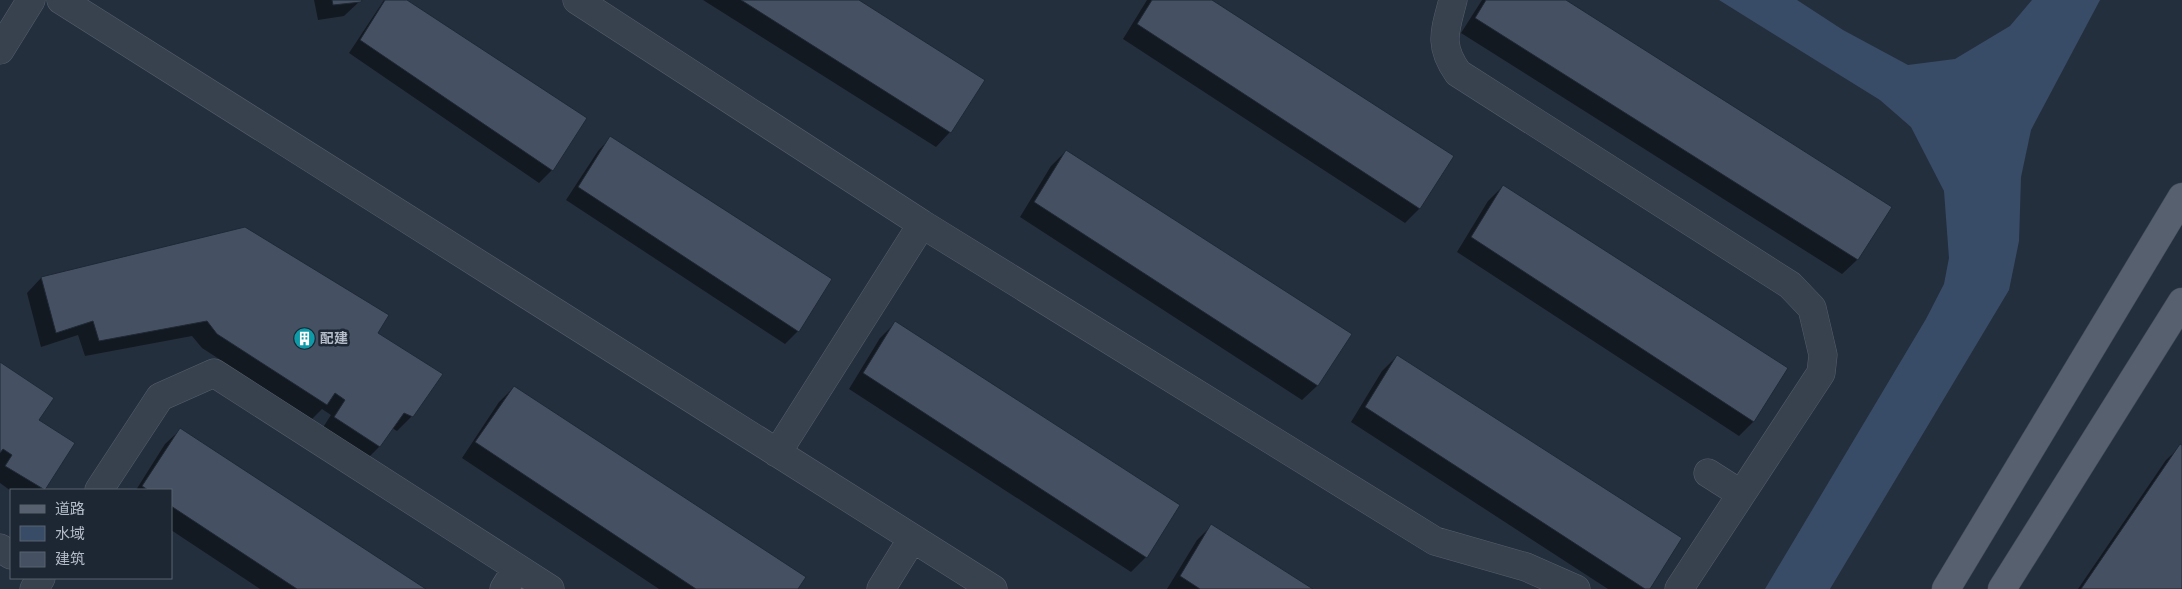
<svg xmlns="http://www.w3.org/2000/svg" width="2182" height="589" font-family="'Roboto Condensed','Noto Sans SC',sans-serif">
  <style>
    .water { fill: #394c67 }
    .shadow { fill: #0007 }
    .building { fill: #455162; stroke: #1f2835 }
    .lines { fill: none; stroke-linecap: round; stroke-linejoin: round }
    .minor-casing { stroke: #565f6c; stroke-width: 29 }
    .major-casing { stroke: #414a57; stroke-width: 29 }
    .minor { stroke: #38414e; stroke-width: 28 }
    .major { stroke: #56606e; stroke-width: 28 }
    .labels { text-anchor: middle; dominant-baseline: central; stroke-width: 5; stroke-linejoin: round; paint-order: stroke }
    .poi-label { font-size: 14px; font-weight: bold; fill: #b4bcc9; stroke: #1d2633; text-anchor: start }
  </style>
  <rect width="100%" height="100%" fill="#242f3e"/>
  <path class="water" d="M1719,0h78l46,30 65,35 47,-6 55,-33 22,-26h68l-69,130 -10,47 -2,64 -10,49 -179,299h-65l161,-270 18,-35 5,-26 -5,-67 -33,-64 -31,-27z"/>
  <path class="shadow" d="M314,0h47l-17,16 -26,4z
    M384,0h21l180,118 -33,52 -13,13 -190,-130z
    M703,0h154l93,132 -14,15z
    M1147,0h63l210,208 -15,15 -282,-184z
    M1482,0h81l327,208 -33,52 -15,14 -381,-241z
    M610,138l221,141 -33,52 -13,13 -219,-144 32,-49z
    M1066,151l284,183 -33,52 -15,14 -282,-183 31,-51z
    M1503,186l251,235 -15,15 -282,-184 31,-51z
    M41,278l335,55 36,83 -15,15 -5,-3 -13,19 -14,14 -45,-29 11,-17 -9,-6 -10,10 -110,-71 -10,-12 -107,20 -7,-21 -37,12 -14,-54z
    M895,323l284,182 -33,52 -15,15 -282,-183 31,-51z
    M1397,356l252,233h-41l-257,-167 31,-51z
    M0,364l38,57 35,23 -30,46 -32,1 -11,-8z
    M514,387l283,202h-138l-197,-131 37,-56z
    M180,430l243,159h-163l-89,-59v-40h-35l29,-46z
    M2181,446l1,143h-104l88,-129z
    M1212,525l98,64h-143l30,-49z"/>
  <path class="building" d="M332,0h30l-1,2 -28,3z
    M385,0h22l180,118 -34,53 -193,-131z
    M741,0h118l126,80 -34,53z
    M1152,0h60l242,156 -34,53 -283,-185z
    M1486,0h80l326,207 -34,53 -383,-242z
    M610,136l222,143 -33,53 -221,-145z
    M1066,150l286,184 -34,52 -284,-184z
    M1503,185l285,183 -34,54 -283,-185z
    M245,227l144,88 -11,18 65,41 -30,43 -9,-4 -24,34 -46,-30 11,-17 -10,-7 -8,12 -110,-71 -10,-13 -108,20 -6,-20 -37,12 -15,-56z
    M895,321l285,184 -33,53 -284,-185z
    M1397,355l285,183 -32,51h-5l-280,-182z
    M0,362l54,36 -15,22 36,23 -30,47 -40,-24 7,-11 -9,-6 -3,4z
    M514,386l292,191 -8,12h-102l-221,-147z
    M180,428l246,161h-129l-126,-83v-16h-23l-6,-4z
    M2180,444l2,1v144h-101z
    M1211,524l102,65h-113l-20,-13z"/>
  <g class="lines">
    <defs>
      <path id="minor" d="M61,0l932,589
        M577,0l345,224 513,317 91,26 50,22
        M1453,0c-8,31 -15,45 5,73l332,212 22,23 11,47 -2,18 -142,216
        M0,50l31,-50
        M777,453l145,-229
        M1708,473l33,21
        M99,490l61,-93 54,-24 336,216
        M0,548l11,7
        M34,589l7,-11
        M504,589l13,-21
        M881,589l31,-50"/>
      <path id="major" d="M1946,589l236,-392
        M2002,589l180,-287"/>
    </defs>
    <use href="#minor" class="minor-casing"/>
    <use href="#major" class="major-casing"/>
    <use href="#minor" class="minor"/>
    <use href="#major" class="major"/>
  </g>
  <defs>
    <symbol id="building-disc" viewBox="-11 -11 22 22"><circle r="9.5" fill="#0f9aa8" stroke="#1d2633"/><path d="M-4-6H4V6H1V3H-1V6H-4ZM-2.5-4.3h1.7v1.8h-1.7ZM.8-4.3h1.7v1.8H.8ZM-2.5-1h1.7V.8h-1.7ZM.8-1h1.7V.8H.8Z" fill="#fff"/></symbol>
  </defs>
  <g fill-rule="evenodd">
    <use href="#building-disc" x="292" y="326" width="25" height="25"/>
  </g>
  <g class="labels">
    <g class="poi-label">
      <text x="320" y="338">配建</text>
    </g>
  </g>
  <rect x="10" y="489" width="162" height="90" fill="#1d2633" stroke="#59626f"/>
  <rect x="20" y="505" width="25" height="8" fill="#56606e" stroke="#59626f"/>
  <text x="55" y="514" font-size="15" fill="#b4bcc9">道路</text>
  <rect x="20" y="526" width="25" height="15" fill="#394c67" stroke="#59626f"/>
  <text x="55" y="539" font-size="15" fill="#b4bcc9">水域</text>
  <rect x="20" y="552" width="25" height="15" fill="#455162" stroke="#59626f"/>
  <text x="55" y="564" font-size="15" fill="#b4bcc9">建筑</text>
</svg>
